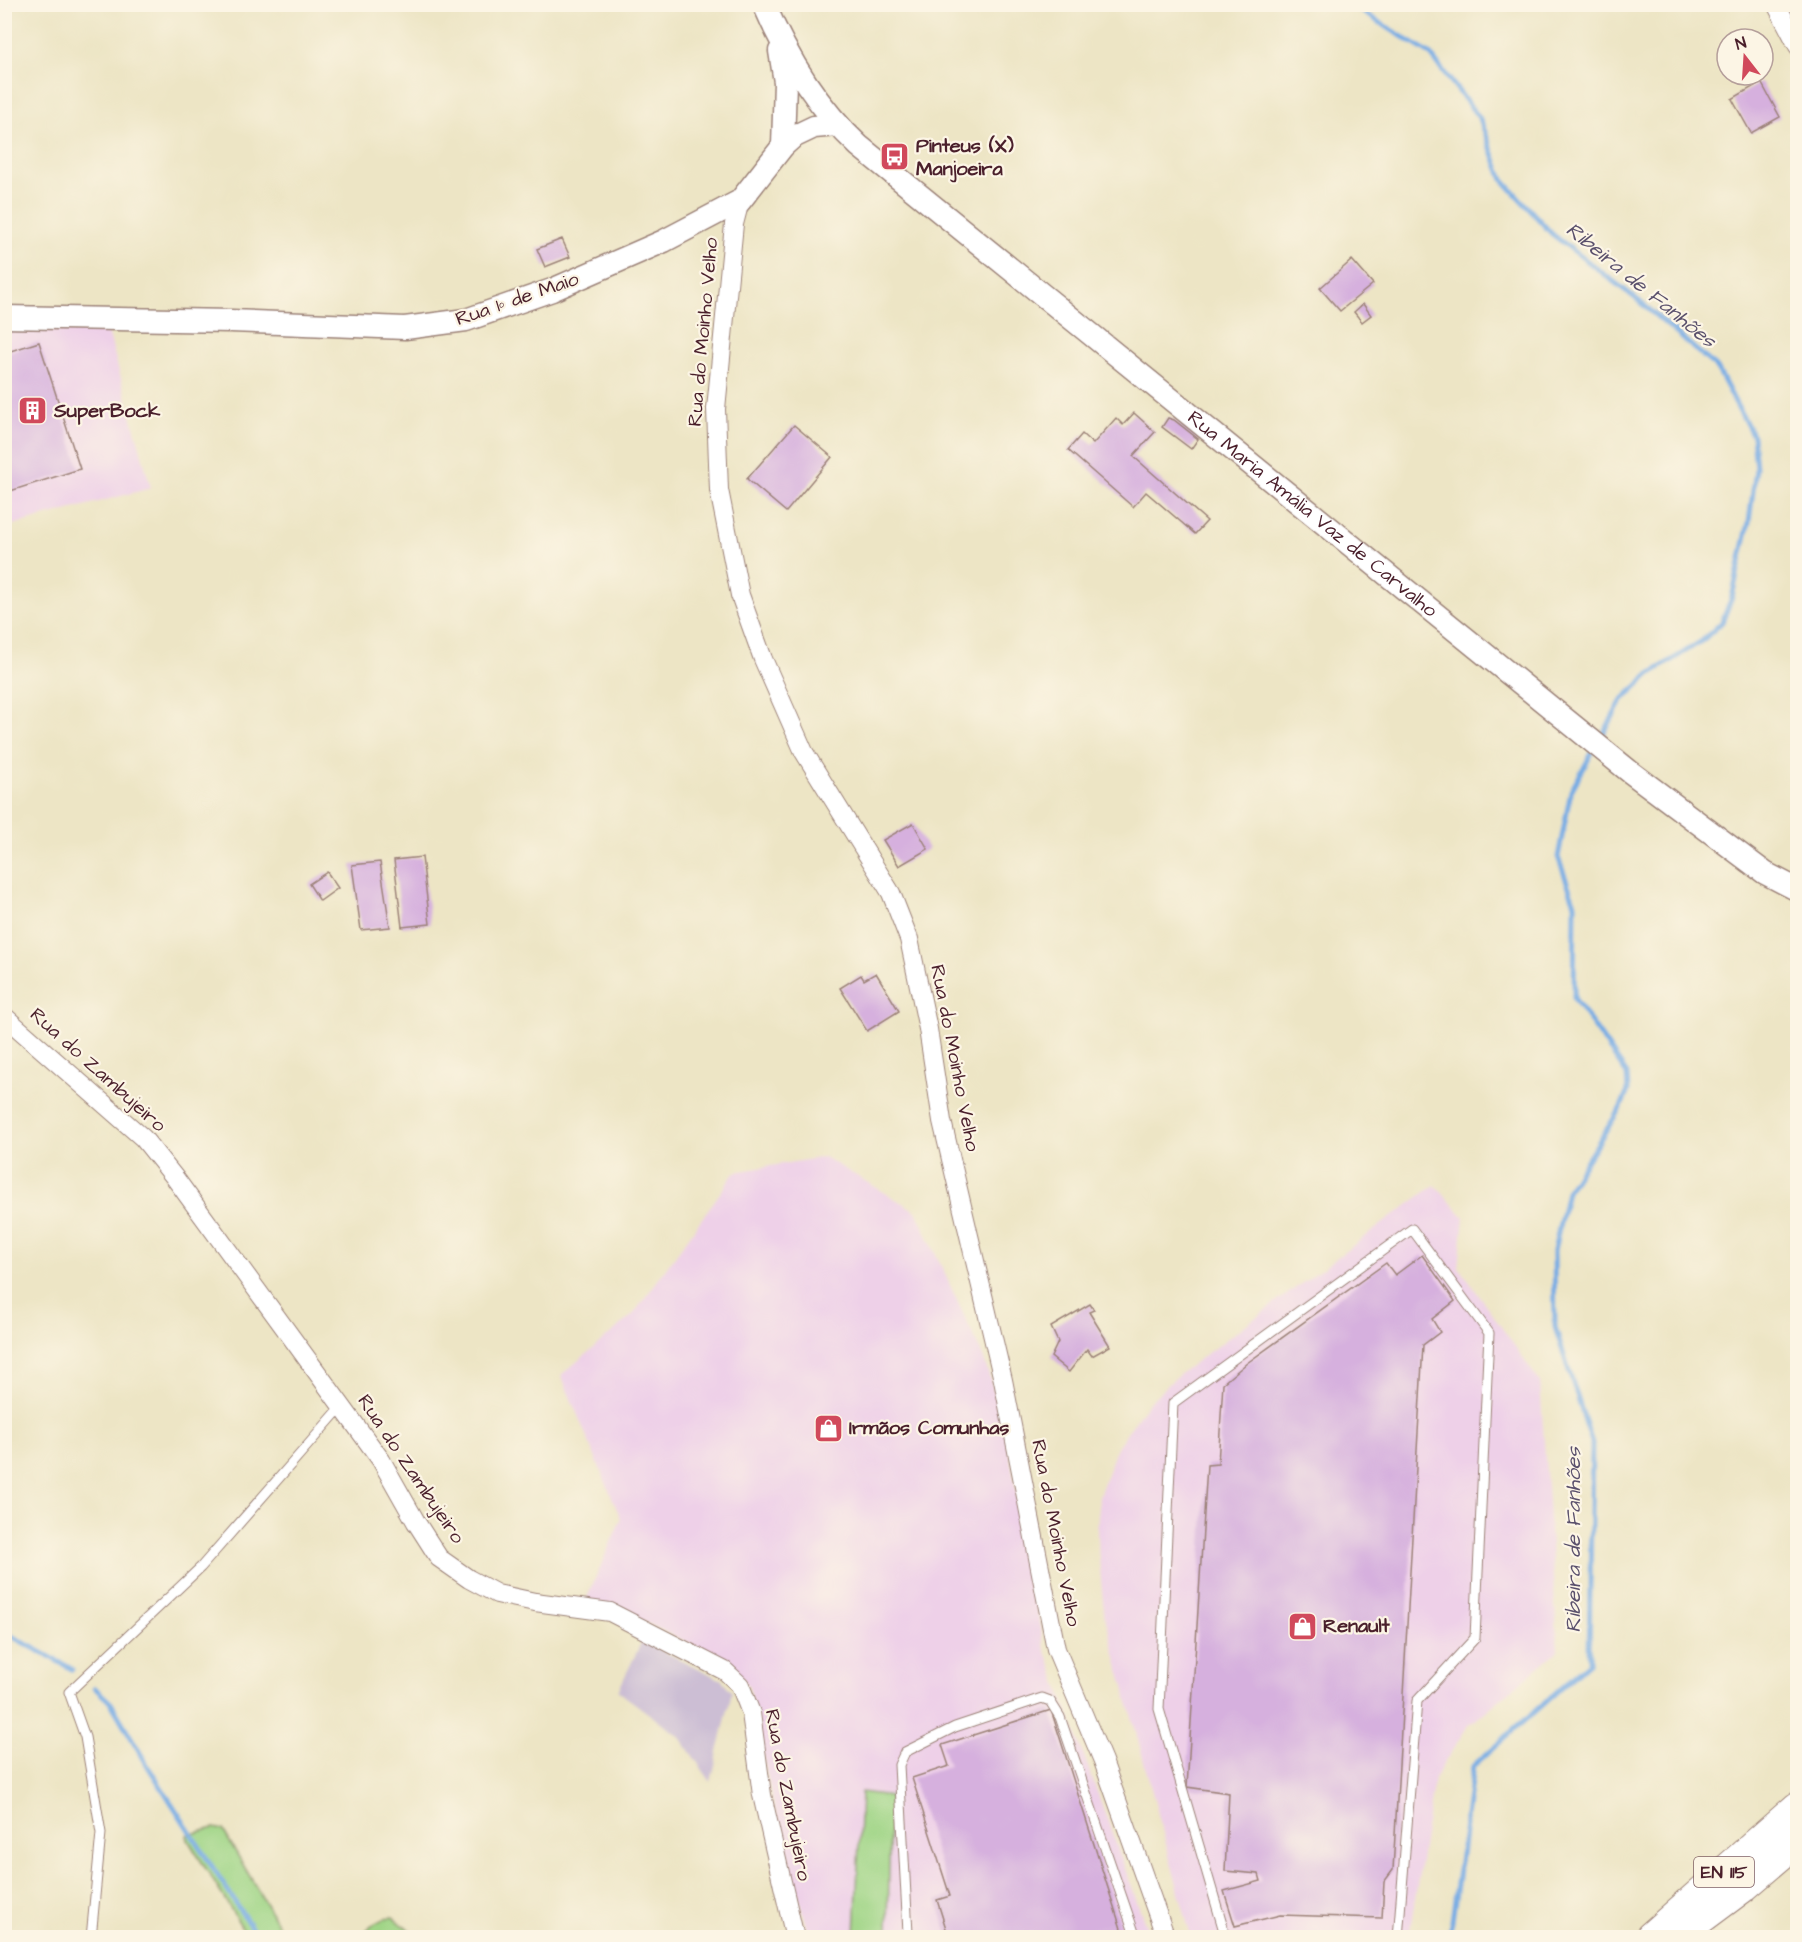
<svg xmlns="http://www.w3.org/2000/svg" width="1802" height="1942" font-family="'Architects Daughter',sans-serif">
  <style>
    .built { fill: #eed0e8 }
    .industrial { fill: #ccbed4 }
    .green { fill: #a0d587; stroke: #757a59; stroke-width: 1.5 }
    .lines { fill: none; stroke-linecap: round; stroke-linejoin: round }
    .stream { stroke: #77ace4; stroke-width: 5 }
    .building { fill: #d6b0de }
    .service-casing { stroke: #9c8278; stroke-width: 11 }
    .minor-casing { stroke: #9c8278; stroke-width: 20 }
    .tertiary-casing { stroke: #9c8278; stroke-width: 25 }
    .trunk-casing { stroke: #9c8278; stroke-width: 34 }
    .service { stroke: #fff; stroke-width: 9 }
    .minor { stroke: #fff; stroke-width: 18 }
    .tertiary { stroke: #fff; stroke-width: 22 }
    .trunk { stroke: #fff; stroke-width: 32 }
    .labels { text-anchor: middle; dominant-baseline: central; stroke-width: 4.5; stroke-linejoin: round; paint-order: stroke }
    .shield { fill: #fcf5e5; stroke: #7f5f63; stroke-width: 1.5 }
    .shield-label { font-size: 18px; font-weight: bold; fill: #4a1f2b }
    .poi-label { font-size: 20px; font-weight: bold; fill: #4a1f2b; stroke: #fcf5e5; text-anchor: start }
    .street-label { font-size: 20px; fill: #4a1f2b; stroke: #fcf5e5 }
    .water-label { font-size: 21px; font-style: italic; fill: #5a506c; stroke: #fcf5e5 }
  </style>
  <rect width="100%" height="100%" fill="#fcf5e5"/>
  <filter id="ink" filterUnits="userSpaceOnUse"><feTurbulence type="fractalNoise" baseFrequency=".0167" numOctaves="2"/><feDisplacementMap in="SourceGraphic" scale="12" xChannelSelector="R" yChannelSelector="G"/><feConvolveMatrix kernelMatrix="1 2 1 2 8 2 1 2 1" color-interpolation-filters="sRGB"/></filter>
  <filter id="wash" filterUnits="userSpaceOnUse"><feTurbulence type="fractalNoise" baseFrequency=".008" numOctaves="4" result="noise"/><feDisplacementMap in="SourceGraphic" scale="24" xChannelSelector="R" yChannelSelector="G"/><feGaussianBlur stdDeviation="1.35" result="paint"/><feColorMatrix in="noise" values="0 0 0 0 0 0 0 0 0 0 0 0 0 0 0 0 0 1.4 0 .05"/><feComposite in="paint" operator="in"/></filter>
  <g filter="url(#wash)">
    <rect width="100%" height="100%" fill="#ede5c5"/>
    <path class="built" d="M5,329l103,2 43,157 -146,39z
      M824,1157l92,54 67,146 20,61 41,228 106,291h-340l-38,-138 -23,-112 -18,-24 -108,-51 -37,-12 35,-81 -60,-144 72,-60 102,-143z
      M1435,1185l29,32 -5,50 81,115 18,269 -91,76 -33,52 -25,158h-218l-87,-324 -7,-77 2,-40 18,-49 31,-44 34,-31z"/>
    <path class="industrial" d="M642,1641l80,39 10,12 -21,90 -32,-46 -61,-45z"/>
    <path class="green" d="M861,1792l29,4 -2,141h-33z
      M214,1828l9,2 62,107h-37l-60,-97 -1,-5z
      M393,1917l24,20h-54c6,-12 17,-18 30,-20z"/>
    <g class="lines">
      <path class="stream" d="M1350,4l80,50 50,65 23,61 49,54 87,67 78,67 36,68 3,32 -7,54 -17,75 -10,25 -19,18 -53,34 -28,26 -22,40
        M4,1632l68,37
        M95,1688l16,15 38,65 109,170
        M1447,1938l5,-17 21,-155 116,-103 3,-220 -37,-116 -1,-76 13,-60 54,-84 7,-16 -1,-17 -53,-76 1,-94 -17,-47 13,-66 22,-40"/>
    </g>
    <g id="blocks">
      <path class="building" d="M1761,82l19,35 -29,16 -19,-34z
        M562,239l8,18 -25,10 -8,-18z
        M1352,260l21,24 -33,27 -20,-23z
        M1363,304l8,11 -9,7 -8,-10z
        M39,342l41,127 -76,24v-140z
        M1134,413l21,19 -22,24 74,65 -12,13 -49,-42 -13,15 -65,-57 14,-16 11,10 23,-26 7,7z
        M1168,418l6,2 24,19 -7,10 -29,-22z
        M794,425l38,32 -46,55 -39,-33z
        M913,823l15,26 -29,17 -16,-26z
        M422,857l8,67 -28,3 -8,-67z
        M380,862l10,65 -29,3 -9,-65z
        M327,872l11,16 -18,13 -11,-17z
        M876,973l23,38 -32,20 -27,-43 21,-13 3,5z
        M1422,1255l33,46 -23,18 8,13 -17,13 -30,525 -9,12 -2,36 -102,-3 -45,11 -11,-35 37,-10 -2,-7 -34,-3 4,-78 -42,-6 20,-322 11,-1 5,-81 24,-20 139,-100 9,12z
        M1090,1304l4,6 -5,2 21,34 -18,10 -5,-7 -18,23 -18,-15 7,-15 -7,-15z
        M1051,1710l73,228h-175l-12,-38 13,-4 -38,-118 37,-12 -7,-21z"/>
    </g>
  </g>
  <g filter="url(#ink)">
    <use href="#blocks" fill-opacity="0" stroke="#9c8278" stroke-width="1.5"/>
    <g class="lines">
      <defs>
        <path id="service" d="M91,1938l10,-105 -16,-96 -16,-45 132,-125 141,-161
          M904,1938l4,-5 -9,-168 6,-13 50,-25 87,-29 8,3 10,16 76,221
          M1226,1938l-67,-229 14,-306 239,-174 77,104 -14,305 -58,63 -19,237"/>
        <path id="minor" d="M1776,4l22,42
          M740,201l-6,23 -18,185 3,81 21,105 23,64 41,93 87,141 18,46 19,90 14,92 61,259 53,269 47,112 63,177
          M4,1016l139,122 32,40 206,282 35,62 23,36 30,21 28,15 38,8 75,10 115,59 15,14 11,28 11,82 33,143"/>
        <g id="tertiary">
          <path id="s1" d="M764,4c23,54 52,102 95,142l770,625 136,102 33,17"/>
          <path d="M780,51l5,31 -2,64"/>
          <path d="M4,317l227,4 174,7 61,-8 86,-30 112,-49 76,-40 43,-55 10,-9 21,-10 23,-2"/>
        </g>
        <path id="trunk" d="M1696,1921l47,-35 55,-47
          M1651,1938l147,-130"/>
      </defs>
      <use href="#service" class="service-casing"/>
      <use href="#minor" class="minor-casing"/>
      <use href="#tertiary" class="tertiary-casing"/>
      <use href="#trunk" class="trunk-casing"/>
      <use href="#service" class="service"/>
      <use href="#minor" class="minor"/>
      <use href="#tertiary" class="tertiary"/>
      <use href="#trunk" class="trunk"/>
    </g>
  </g>
  <defs>
    <symbol id="bus-square" viewBox="-11 -11 22 22"><rect x="-9" y="-9" width="18" height="18" rx="4" fill="#d1495b" stroke="#fcf5e5"/><path d="M-5-6H5V4H4V6H2V4H-2V6H-4V4H-5ZM-3.5-4V0h7V-4ZM-3.5 1.2v1.5H-2V1.2ZM2 1.2v1.5H3.5V1.2Z" fill="#fff"/></symbol>
    <symbol id="building-square" viewBox="-11 -11 22 22"><rect x="-9" y="-9" width="18" height="18" rx="4" fill="#d1495b" stroke="#fcf5e5"/><path d="M-4-6H4V6H1V3H-1V6H-4ZM-2.5-4.3h1.7v1.8h-1.7ZM.8-4.3h1.7v1.8H.8ZM-2.5-1h1.7V.8h-1.7ZM.8-1h1.7V.8H.8Z" fill="#fff"/></symbol>
    <symbol id="shop-square" viewBox="-11 -11 22 22"><rect x="-9" y="-9" width="18" height="18" rx="4" fill="#d1495b" stroke="#fcf5e5"/><path d="M-5-2.5h2.3a2.7 3.5 0 0 1 5.4 0H5L5.5 6h-11ZM-1.5-2.5h3a1.5 2.3 0 0 0-3 0Z" fill="#fff"/></symbol>
  </defs>
  <g fill-rule="evenodd">
    <use href="#bus-square" x="878" y="140" width="33" height="33"/>
    <use href="#building-square" x="16" y="394" width="33" height="33"/>
    <use href="#shop-square" x="812" y="1412" width="33" height="33"/>
    <use href="#shop-square" x="1286" y="1610" width="33" height="33"/>
  </g>
  <g class="labels">
    <rect class="shield" x="1694" y="1857" width="60" height="30" rx="4.5"/>
    <g class="shield-label">
      <text x="1724" y="1872">EN 115</text>
    </g>
    <g class="poi-label">
      <text x="916" y="146">Pinteus (X)<tspan x="916" dy="23">Manjoeira</tspan></text>
      <text x="54" y="411">SuperBock</text>
      <text x="849" y="1428">Irmãos Comunhas</text>
      <text x="1323" y="1626">Renault</text>
    </g>
    <g class="street-label">
      <text transform="translate(517 299) rotate(-19)">Rua 1º de Maio</text>
      <text transform="translate(703 332) rotate(-85)">Rua do Moinho Velho</text>
      <text stroke="none"><textPath href="#s1" startOffset="756">Rua Maria Amália Vaz de Carvalho</textPath></text>
      <text transform="translate(955 1058) rotate(79)">Rua do Moinho Velho</text>
      <text transform="translate(98 1070) rotate(42)">Rua do Zambujeiro</text>
      <text transform="translate(411 1469) rotate(56)">Rua do Zambujeiro</text>
      <text transform="translate(1056 1533) rotate(79)">Rua do Moinho Velho</text>
      <text transform="translate(788 1795) rotate(79)">Rua do Zambujeiro</text>
    </g>
    <g class="water-label">
      <text transform="translate(1641 285) rotate(39)">Ribeira de Fanhões</text>
      <text transform="translate(1573 1540) rotate(-90)">Ribeira de Fanhões</text>
    </g>
  </g>
  <rect width="1802" height="1942" fill="none" stroke="#fcf5e5" stroke-width="24"/>
  <g transform="translate(1745 57) rotate(343)"><circle r="28" fill="#fcf5e5" stroke="#b59f9b" stroke-width="1.5"/>
  <path d="M0-4.5L10 22L0 15L-10 22Z" fill="#d1495b"/>
  <text y="-9" font-size="16" font-weight="bold" text-anchor="middle" fill="#4a1f2b">N</text>
  </g>
</svg>
